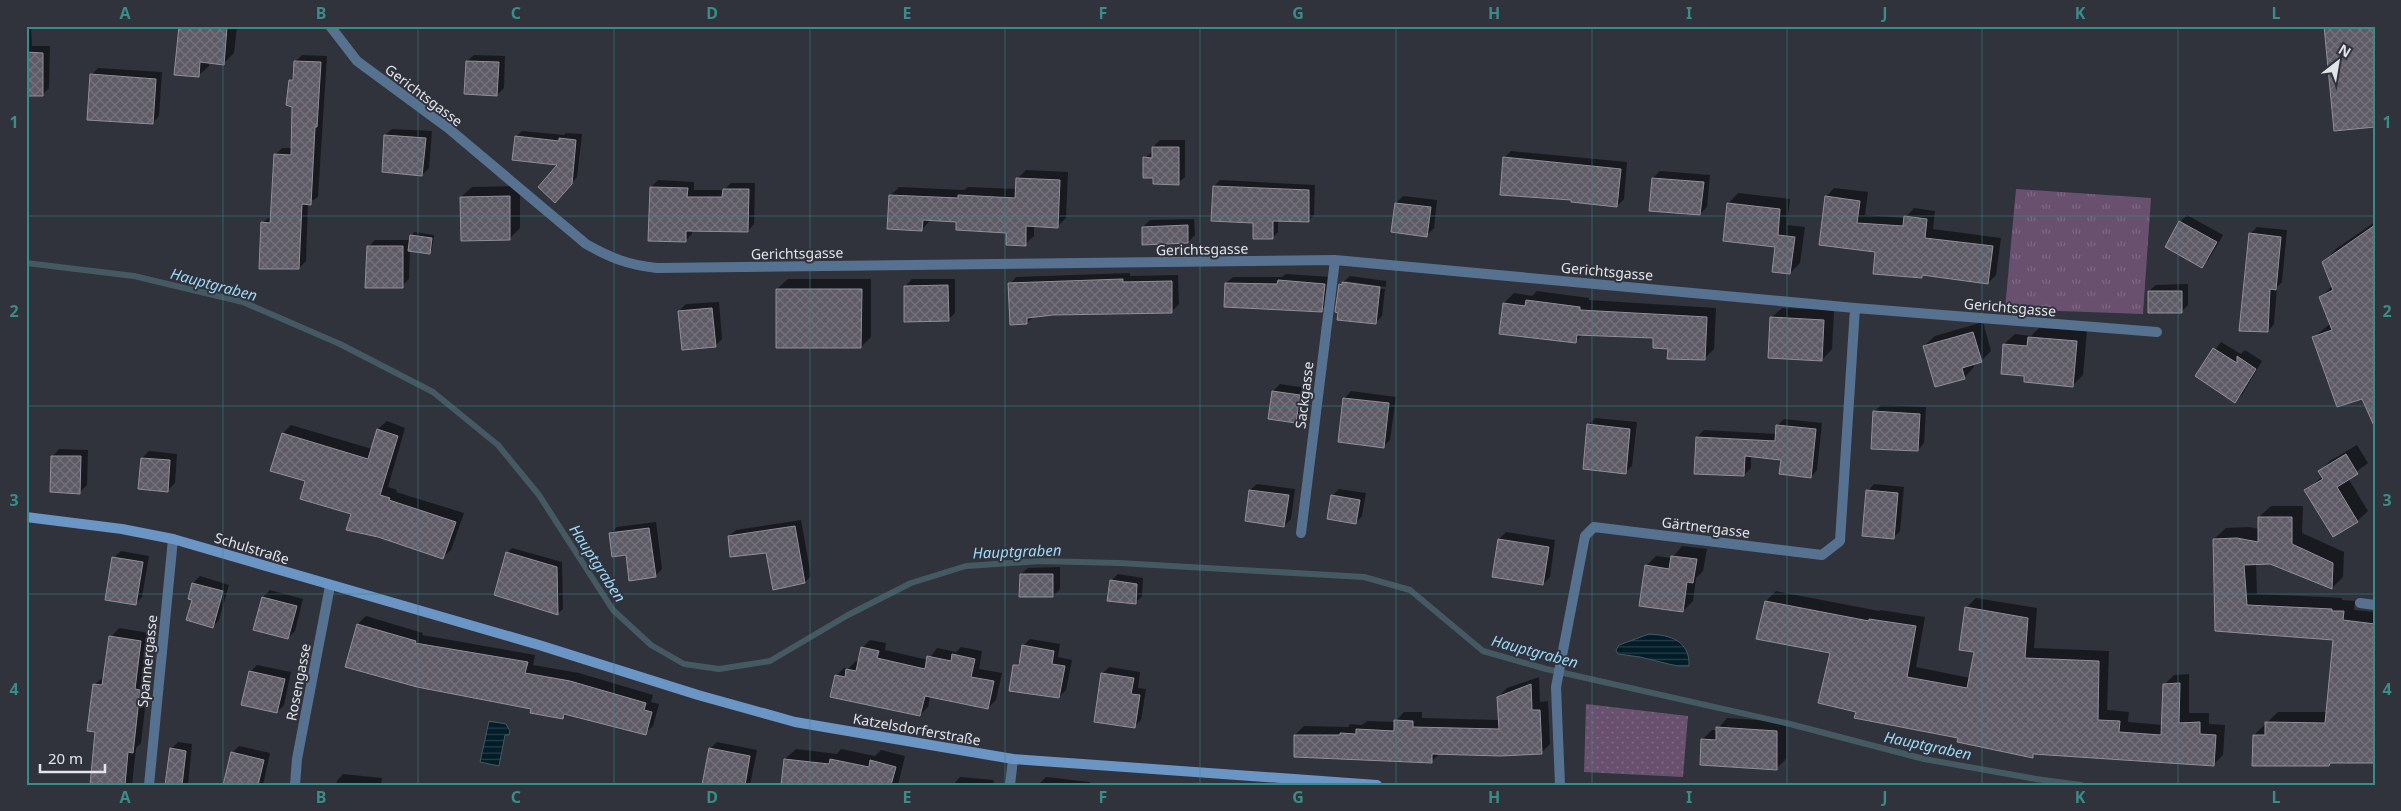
<svg xmlns="http://www.w3.org/2000/svg" width="2401" height="811" font-family="'Noto Sans',sans-serif">
  <style>
    .grass { fill: url(#grass-tufts) }
    .park { fill: url(#park-dots) }
    .water { fill: url(#water-rules); stroke: #455962 }
    .shadow { fill: #0007 }
    .lines { fill: none; stroke-linecap: round; stroke-linejoin: round }
    .stream { stroke: #455962; stroke-width: 6 }
    .building { fill: url(#building-cross-hatch); stroke: #918e9a }
    .street { stroke: #577290; stroke-width: 10 }
    .secondary { stroke: #6a95c5; stroke-width: 10 }
    .grid { fill: none; stroke: #398c87; stroke-width: 1; stroke-opacity: 0.55 }
    .labels { text-anchor: middle; dominant-baseline: central; stroke-width: 4; stroke-linejoin: round; paint-order: stroke }
    .street-label { font-size: 14px; fill: #e2e4ea; stroke: #30323c }
    .water-label { font-size: 15px; font-style: italic; fill: #9bdaf9; stroke: #30323c }
    .neatline { fill: none; stroke: #398c87; stroke-width: 2 }
    .grid-label { font-size: 16px; text-anchor: middle; font-weight: bold; fill: #398c87 }
  </style>
  <defs>
    <pattern id="grass-tufts" width="24" height="20" patternUnits="userSpaceOnUse" patternTransform="scale(1.25)"><rect width="24" height="20" fill="#69506f"/><path d="M3 7l-1-3M5 7V3M7 7l1-3M15 17l-1-3M17 17v-4M19 17l1-3" fill="none" stroke="#7e6984"/></pattern>
    <pattern id="park-dots" width="8" height="8" patternUnits="userSpaceOnUse" patternTransform="scale(1.25)"><rect width="8" height="8" fill="#69506f"/><path d="M2 2h.1M6 6h.1" fill="none" stroke="#7e6984" stroke-width="1.8" stroke-linecap="round"/></pattern>
    <pattern id="water-rules" width="6" height="5" patternUnits="userSpaceOnUse" patternTransform="scale(1.25)"><rect width="6" height="5" fill="#021d28"/><path d="M0 2.5h6" fill="none" stroke="#273e47"/></pattern>
    <pattern id="building-cross-hatch" width="8" height="8" patternUnits="userSpaceOnUse" patternTransform="scale(1.25)"><rect width="8" height="8" fill="#5e5b66"/><path d="M0 0l8 8M0 8l8-8" fill="none" stroke="#75727c"/></pattern>
  </defs>
  <rect width="100%" height="100%" fill="#30323c"/>
  <path class="grass" d="M2016,189l135,9 -8,116 -138,-5z"/>
  <path class="park" d="M1586,704l102,12 -5,61 -99,-5z"/>
  <path class="water" d="M1649,634c22,1 41,7 40,32h-12l-37,-9 -22,-3 -2,-4 3,-5z
    M489,721l17,3 4,7 -1,4h-4l-6,31 -19,-4z"/>
  <path class="shadow" d="M26,26h5l1,20h18l-1,42 -7,7h-16z
    M180,26h57l-3,27 -10,10 -15,-1v4l-11,10z
    M302,55l25,1 -9,141 -10,6 -2,58 -7,7 -37,-45 9,-7 4,-61 7,-7h10l1,-42 -3,-26 5,-4v-14z
    M474,55l31,1 -1,32 -7,7 -30,-34z
    M98,68l64,4 -3,44 -6,7 -62,-48z
    M392,129l40,2 -3,37 -7,7 -37,-40z
    M522,131l42,4 2,-2 16,1 -5,43 -16,19 -1,-32 -44,-27z
    M1160,140h25v37l-7,6 -33,-25 8,-7v-4z
    M1511,151l116,11 -3,37 -7,7 -44,-7 -69,-41z
    M1026,170l42,2 -2,46 -8,8h-24v10l-9,8 -17,-12 -50,-11 -27,-2 -9,11 -32,-34 9,-9 65,3 4,-3 49,2v-10z
    M1660,171l50,4 -3,32 -7,7 -49,-4 2,-32z
    M658,180l36,2v8h30l7,-7h24l-1,41 -6,7 -56,-1v4l-7,7 -34,-54z
    M1220,180l95,5 -1,30 -6,6 -30,-1v12l-6,6 -58,-52z
    M520,186v42l-11,11 -48,-42 11,-10z
    M1834,188l34,4 -3,23 40,3 9,-10 21,3 -2,18 68,9 -5,37 -8,8 -65,-9 -2,2 -45,-25 -50,-54z
    M1738,193l52,6 -3,26 18,2 -5,36 -10,10 -14,-28 -48,-41z
    M1403,196l34,4 -3,28 -7,7 -31,-32z
    M2187,215l36,20 -14,24 -7,7 -22,-44z
    M1194,219l1,16 -7,7 -45,-15 7,-7z
    M2375,222v203l-12,-28 -50,-59 18,-15 -11,-25 13,-13 -9,-23 13,-14z
    M2257,227l30,3 -5,52 -5,5 -3,37 -6,7 -18,-97z
    M414,232l20,3 -2,14 -3,4 -19,-3 -1,29 -7,7 -34,-39 7,-7h36z
    M1130,273v3l48,-1 1,29 -7,7 -120,3 -18,2 -7,7 -17,-39 6,-7z
    M1286,274l45,3 -3,26 -7,7 -95,-27 7,-6h49z
    M1350,276l36,5v6l-41,-6v3l40,5 -3,27 -7,7 -35,-38z
    M788,279h83v58l-10,10 -84,-58z
    M912,279h43v34l-7,7 -43,-34z
    M2188,284v21l-7,7 -32,-21 7,-6z
    M1537,291l52,7v2l127,8 -2,41 -10,10 -35,-11 -15,-11 -71,-3 -8,8 -71,-39 10,-10 18,3z
    M719,302l3,37 -7,7 -36,-35 7,-7z
    M1782,308l52,2 -2,39 -10,11 -51,-42z
    M1983,322l8,29 -10,10 -8,2 1,4 -10,11 -40,-32 11,-10z
    M2039,328l48,3 -4,44 -10,10 -47,-10 -22,-31 11,-10 16,2z
    M2221,342l20,12 4,-4 17,11 -20,34 -7,6 -39,-25z
    M1280,384l27,4 -4,27 -7,7 -23,-31z
    M1351,391l45,6 -6,43 -7,7 -38,-49z
    M1881,405l45,2 -2,36 -6,7 -44,-38z
    M1595,418l42,4 -5,44 -7,7 -37,-48z
    M1784,419l38,4 -5,47 -6,7 -29,-18 -31,-4v13l-7,7 -47,-38 7,-7 73,4v-8z
    M387,421l18,7 -17,59 9,3 -1,2 68,21 -13,37 -9,8 -90,-45 -45,-33 -24,-47 8,-8 81,24 6,-20z
    M2357,445l11,18 -20,15 20,33 -11,10 -51,-31 17,-14 -3,-5 10,-10z
    M59,449l29,1 -1,35 -7,7 -27,-36z
    M149,451l28,3 -2,29 -7,7 -26,-32z
    M1257,484l38,5 -4,30 -7,7 -34,-36z
    M1874,484l30,3 -4,44 -7,7 -25,-47z
    M1339,489l27,4 -4,23 -6,7 -24,-27z
    M2271,506h32l-1,27 42,19 -1,25 -11,11 -62,-26 -14,1 1,31 85,4v2l13,1 -1,9 21,2v150h-43l-3,3 -75,-30 24,-23h50l6,-73 -118,-10 -2,-90 12,-11 23,-1 10,2v-12z
    M801,520l10,56 -6,6 -38,-30 -38,-16 7,-6z
    M656,522l6,47 -7,7 -45,-43 7,-6z
    M1506,532l49,8 -5,37 -7,7 -50,-8 6,-37z
    M1682,546l25,3 -4,22 -7,7 -3,23 -10,10 -37,-45 10,-10 16,2z
    M512,548l50,14 1,47 -5,4 -51,-60z
    M121,551l28,5 -7,41 -7,7 -21,-46z
    M1060,567v22l-7,7 -32,-22 7,-6z
    M1118,574l25,4 -1,18 -7,7 -24,-22z
    M200,576l29,9 -10,35 -6,7 -20,-28 -4,-1 4,-15z
    M270,590l33,9 -8,32 -7,7 -25,-41z
    M1776,591l103,20 1,-1 45,7 -9,50 54,11 5,-27 -8,-44 9,-9 61,10 -3,40 75,3 -2,59 22,2 -1,10 35,3 1,-40 10,-10 15,-1v39h20v11l16,1 -2,30 -10,10 -177,-12 -4,4 -175,-46 -26,-59 -65,-51z
    M366,616l57,17 -1,2 113,20 -2,10 46,8 74,22 -2,7 8,2 -6,22 -8,7 -78,-19 -4,4 -30,-10 -187,-42 12,-42z
    M119,628l30,5 -6,48 5,1 -7,61 -5,5 -4,37h-41l5,-54 -2,-46 11,-9 6,-39z
    M1030,639l30,5 -2,13 14,3 -6,30 -7,7 -44,-31 6,-6 2,-14z
    M870,640l16,3 -1,7 43,10 9,-12 19,4 5,-5 21,4 -3,18 23,4 -6,27 -8,8 -58,-12 -2,11 -8,8 -84,-39 8,-8 4,1 8,-8 3,1 3,-14z
    M257,665l34,7 -7,33 -7,7 -27,-40z
    M1109,667l31,5 -2,16 8,1 -5,31 -7,7 -32,-53z
    M1539,677l1,25 8,-1 2,43 -9,9h-101l-9,9 -136,-27 9,-9 44,1 2,-3 12,1 5,-4 28,1 9,-10h18v6l77,2 -1,-23 9,-9z
    M1727,718l59,4v37l-10,10 -73,-30 9,-9h5z
    M178,742l14,2 -4,41h-22l5,-36z
    M717,742l40,8 -7,35h-41l1,-36z
    M239,746l31,7 -7,32h-38l7,-32z
    M796,749l41,5 4,-5 34,7 6,-6 24,6 -7,29h-116l3,-26z
    M343,774l39,4 -1,7h-45l1,-4z
    M960,777l34,3 -1,5h-40z
    M1046,777l44,5 -1,3h-51z"/>
  <g class="lines">
    <path class="stream" d="M26,263l108,13 109,26 97,42 93,48 65,53 41,50 74,115 38,35 33,19 35,5 51,-8 78,-46 63,-32 55,-17 74,-5 79,2 245,14 46,13 73,61 63,18 244,55 134,35 112,20 45,6"/>
  </g>
  <path class="building" d="M179,26l48,1 -3,38 -24,-3 -1,15 -25,-2z
    M2324,26h51v101l-41,4z
    M26,52l17,1v43h-17z
    M294,61l27,1 -4,65h-2l-4,78 -9,-1 -3,65h-40l2,-47 9,1 4,-69 17,1 1,-48 -6,-2 3,-25h4z
    M466,61l33,1 -2,34 -33,-2z
    M90,74l66,5 -3,45 -66,-4z
    M384,135l42,3 -4,38 -40,-4z
    M515,136l44,5v-3l17,2 -4,44 -17,19 -17,-16 19,-22 -45,-5z
    M1152,147h27v38l-26,-1v-6h-10v-21l9,1z
    M1503,157l118,12 -4,38 -46,-5v-2l-71,-5z
    M1016,178l44,2 -2,48 -32,-2v20l-20,-1v-12l-50,-3v-8l-33,-2 -1,11 -35,-2 2,-34 69,3v-3l57,3z
    M1652,178l52,4 -4,33 -51,-4z
    M1213,186l96,4v32l-36,-1v18h-20v-16l-42,-2z
    M650,187l38,1 -1,9h35l1,-8h26l-1,43 -62,-1v11l-38,-1z
    M510,196v44l-49,1 -1,-44z
    M1825,196l35,5 -3,22 46,3 1,-10 23,3 -2,19 68,8 -5,38 -66,-9v3l-49,-4 2,-22 -56,-7z
    M1395,203l36,4 -4,30 -36,-5z
    M1727,203l53,6 -2,26 17,2 -5,37 -18,-2 3,-25 -52,-6z
    M2179,221l38,21 -15,26 -37,-21z
    M1188,225v18l-46,2v-18z
    M2375,225v203l-13,-29 -25,8 -25,-70 20,-7 -13,-33 14,-7 -11,-28z
    M2249,233l32,4 -5,53 -6,-1 -2,43 -29,-1z
    M410,235l22,3 -2,16 -22,-3z
    M367,246h36v42h-38z
    M1123,279v3l49,-1v32l-119,2 -26,3v6l-17,1 -2,-42z
    M1278,280l47,4 -3,28 -98,-5 1,-24 52,1z
    M1342,282l38,5 -4,37 -39,-4 1,-7 -3,-1 4,-28 3,1z
    M948,285l1,36 -45,1v-36z
    M776,289h86l-1,59h-85z
    M2148,291h34v22h-34z
    M1526,300l54,7v3l127,7 -2,43 -38,-1 1,-10 -15,-1v-10l-76,-3 -1,8 -77,-9 4,-31 22,3z
    M712,308l4,39 -34,3 -4,-39z
    M1770,317l54,3 -2,41 -54,-3z
    M1973,332l9,30 -20,6 3,11 -30,8 -12,-41z
    M2028,337l49,4 -4,46 -49,-5v-6l-23,-2 2,-30 24,2z
    M2213,348l24,15v-7l19,13 -21,34 -40,-27z
    M1272,391l28,4 -4,28 -28,-4z
    M1343,398l46,5 -5,45 -46,-6z
    M1873,411l47,3 -2,37 -47,-2z
    M1587,424l43,5 -4,45 -43,-5z
    M1776,425l40,4 -5,49 -32,-4 2,-14 -36,-4 -1,20 -50,-2 2,-37 79,4z
    M377,429l21,7 -18,59 10,3 -1,2 67,22 -13,37 -65,-22 -32,-7 5,-16 -51,-15 5,-18 -35,-10 12,-38 86,26z
    M2346,454l12,20 -21,13 21,35 -25,15 -29,-47 19,-11 -5,-8z
    M51,456h30l-1,38 -30,-2z
    M141,458l29,2 -2,32 -30,-3z
    M1249,490l40,5 -5,32 -39,-6z
    M1866,490l32,3 -4,46 -32,-3z
    M1331,495l29,5 -4,24 -29,-5z
    M2258,517h34v27l41,19 -1,26 -62,-25 -26,1 3,40 85,4v2h12l-1,9 32,4v139h-45l-1,3h-77l1,-31h12v-13l60,1 8,-83 -118,-9 -2,-92 24,-1 21,4z
    M795,526l10,57 -32,7 -7,-37 -36,4 -2,-21z
    M649,528l7,49 -27,4 -3,-26 -14,2 -3,-24z
    M1498,539l51,8 -6,38 -51,-8z
    M506,552l51,15 1,48 -64,-20z
    M1671,556l26,3 -4,24 -6,-1 -4,30 -44,-6 6,-41 24,4z
    M112,557l31,5 -7,43 -31,-5z
    M1020,574h33v23h-34z
    M1110,580l27,4 -1,20 -29,-3z
    M192,583l31,8 -10,37 -27,-8 6,-20 -4,-1z
    M262,597l35,9 -9,33 -35,-9z
    M1765,601l104,20v-2l47,7 -9,51 60,11 7,-36 -15,-2 6,-43 63,11 -3,40 74,3 -1,59 22,1 -1,11 42,3 2,-51 17,-1 -1,40 21,-1v12l16,1 -2,31 -181,-12v4l-76,-16 1,-4 -104,-20 2,-6 -38,-9 12,-50 -74,-14z
    M357,624l59,17 -1,2 113,19 -3,11 45,8 76,22 -2,7 8,2 -6,23 -82,-21 -1,5 -33,-6 1,-4 -114,-22 -72,-20z
    M109,636l32,5 -6,48 5,1 -7,63 -5,-1 -3,33h-35l5,-53 -8,-1 6,-47 9,1z
    M1022,645l32,6 -2,13 13,2 -6,32 -50,-7 4,-26h6z
    M861,647l18,4 -2,7 48,11 2,-13 24,5 1,-7 23,5 -4,18 23,4 -6,28 -63,-13 -5,20 -90,-19 5,-22 10,2 1,-8 10,2z
    M249,671l36,8 -8,34 -36,-8z
    M1101,673l33,5 -3,16 9,1 -5,33 -41,-6z
    M1531,684l1,26h8l2,44 -42,2 -68,-2v9l-138,-6v-22h46v-2l16,1v-5l38,2v-11l19,1v6l86,2 -2,-32z
    M1716,727l61,4v39l-77,-5 1,-26 15,1z
    M170,748l16,3 -4,34h-17z
    M709,748l41,8 -5,29h-43z
    M231,752l33,8 -6,25h-35z
    M784,759l45,5 1,-5 39,8 1,-7 26,7 -5,18h-110z"/>
  <g class="lines">
    <path class="street" d="M330,26l27,35 91,67 138,116c25,14 42,21 71,24l678,-8 520,48 302,24
      M1301,533l34,-273
      M2360,603l15,2
      M149,785l24,-246
      M295,785l2,-26 33,-173
      M1010,785l3,-26
      M1560,785l-4,-98 29,-151 9,-9 228,28 18,-14 15,-233"/>
    <path class="secondary" d="M26,517l96,12 51,10 366,106 159,50 97,27 218,37 364,26"/>
  </g>
  <path class="grid" d="M223,26v759M418,26v759M614,26v759M810,26v759M1005,26v759M1200,26v759M1396,26v759M1592,26v759M1787,26v759M1982,26v759M2178,26v759M26,216h2349M26,406h2349M26,594h2349"/>
  <g class="labels">
    <g class="street-label">
      <text transform="translate(424 95) rotate(37)">Gerichtsgasse</text>
      <text transform="translate(1202 249) rotate(-1)">Gerichtsgasse</text>
      <text transform="translate(797 253) rotate(-1)">Gerichtsgasse</text>
      <text transform="translate(1607 271) rotate(5)">Gerichtsgasse</text>
      <text transform="translate(2010 307) rotate(5)">Gerichtsgasse</text>
      <text transform="translate(1304 395) rotate(-83)">Sackgasse</text>
      <text transform="translate(1706 527) rotate(7)">Gärtnergasse</text>
      <text transform="translate(252 548) rotate(17)">Schulstraße</text>
      <text transform="translate(147 661) rotate(-84)">Spannergasse</text>
      <text transform="translate(298 682) rotate(-79)">Rosengasse</text>
      <text transform="translate(917 729) rotate(10)">Katzelsdorferstraße</text>
    </g>
    <g class="water-label">
      <text transform="translate(214 284) rotate(15)">Hauptgraben</text>
      <text transform="translate(1017 551) rotate(-2)">Hauptgraben</text>
      <text transform="translate(598 563) rotate(57)">Hauptgraben</text>
      <text transform="translate(1535 651) rotate(15)">Hauptgraben</text>
      <text transform="translate(1928 745) rotate(12)">Hauptgraben</text>
    </g>
  </g>
  <rect width="2401" height="811" fill="none" stroke="#30323c" stroke-width="55"/>
  <g transform="translate(2338 62) rotate(31)" stroke="#30323c" stroke-width="4" paint-order="stroke">
  <path d="M0-4L9 19L0 12L-9 19Z" fill="#e2e4ea"/>
  <text y="-8" font-size="14" font-weight="bold" text-anchor="middle" fill="#e2e4ea">N</text>
  </g>
  <path d="M40 764v8h65v-8" fill="none" stroke="#e2e4ea" stroke-width="2.5"/>
  <text x="48" y="764" font-size="15" fill="#e2e4ea" stroke="#30323c" stroke-width="4" paint-order="stroke">20 m</text>
  <rect x="28" y="28" width="2346" height="756" class="neatline"/>
  <g class="grid-label">
    <text x="125" y="19">A</text>
    <text x="321" y="19">B</text>
    <text x="516" y="19">C</text>
    <text x="712" y="19">D</text>
    <text x="907" y="19">E</text>
    <text x="1103" y="19">F</text>
    <text x="1298" y="19">G</text>
    <text x="1494" y="19">H</text>
    <text x="1689" y="19">I</text>
    <text x="1885" y="19">J</text>
    <text x="2080" y="19">K</text>
    <text x="2276" y="19">L</text>
    <text x="14" y="128">1</text>
    <text x="2387" y="128">1</text>
    <text x="14" y="317">2</text>
    <text x="2387" y="317">2</text>
    <text x="14" y="506">3</text>
    <text x="2387" y="506">3</text>
    <text x="14" y="695">4</text>
    <text x="2387" y="695">4</text>
    <text x="125" y="803">A</text>
    <text x="321" y="803">B</text>
    <text x="516" y="803">C</text>
    <text x="712" y="803">D</text>
    <text x="907" y="803">E</text>
    <text x="1103" y="803">F</text>
    <text x="1298" y="803">G</text>
    <text x="1494" y="803">H</text>
    <text x="1689" y="803">I</text>
    <text x="1885" y="803">J</text>
    <text x="2080" y="803">K</text>
    <text x="2276" y="803">L</text>
  </g>
</svg>
